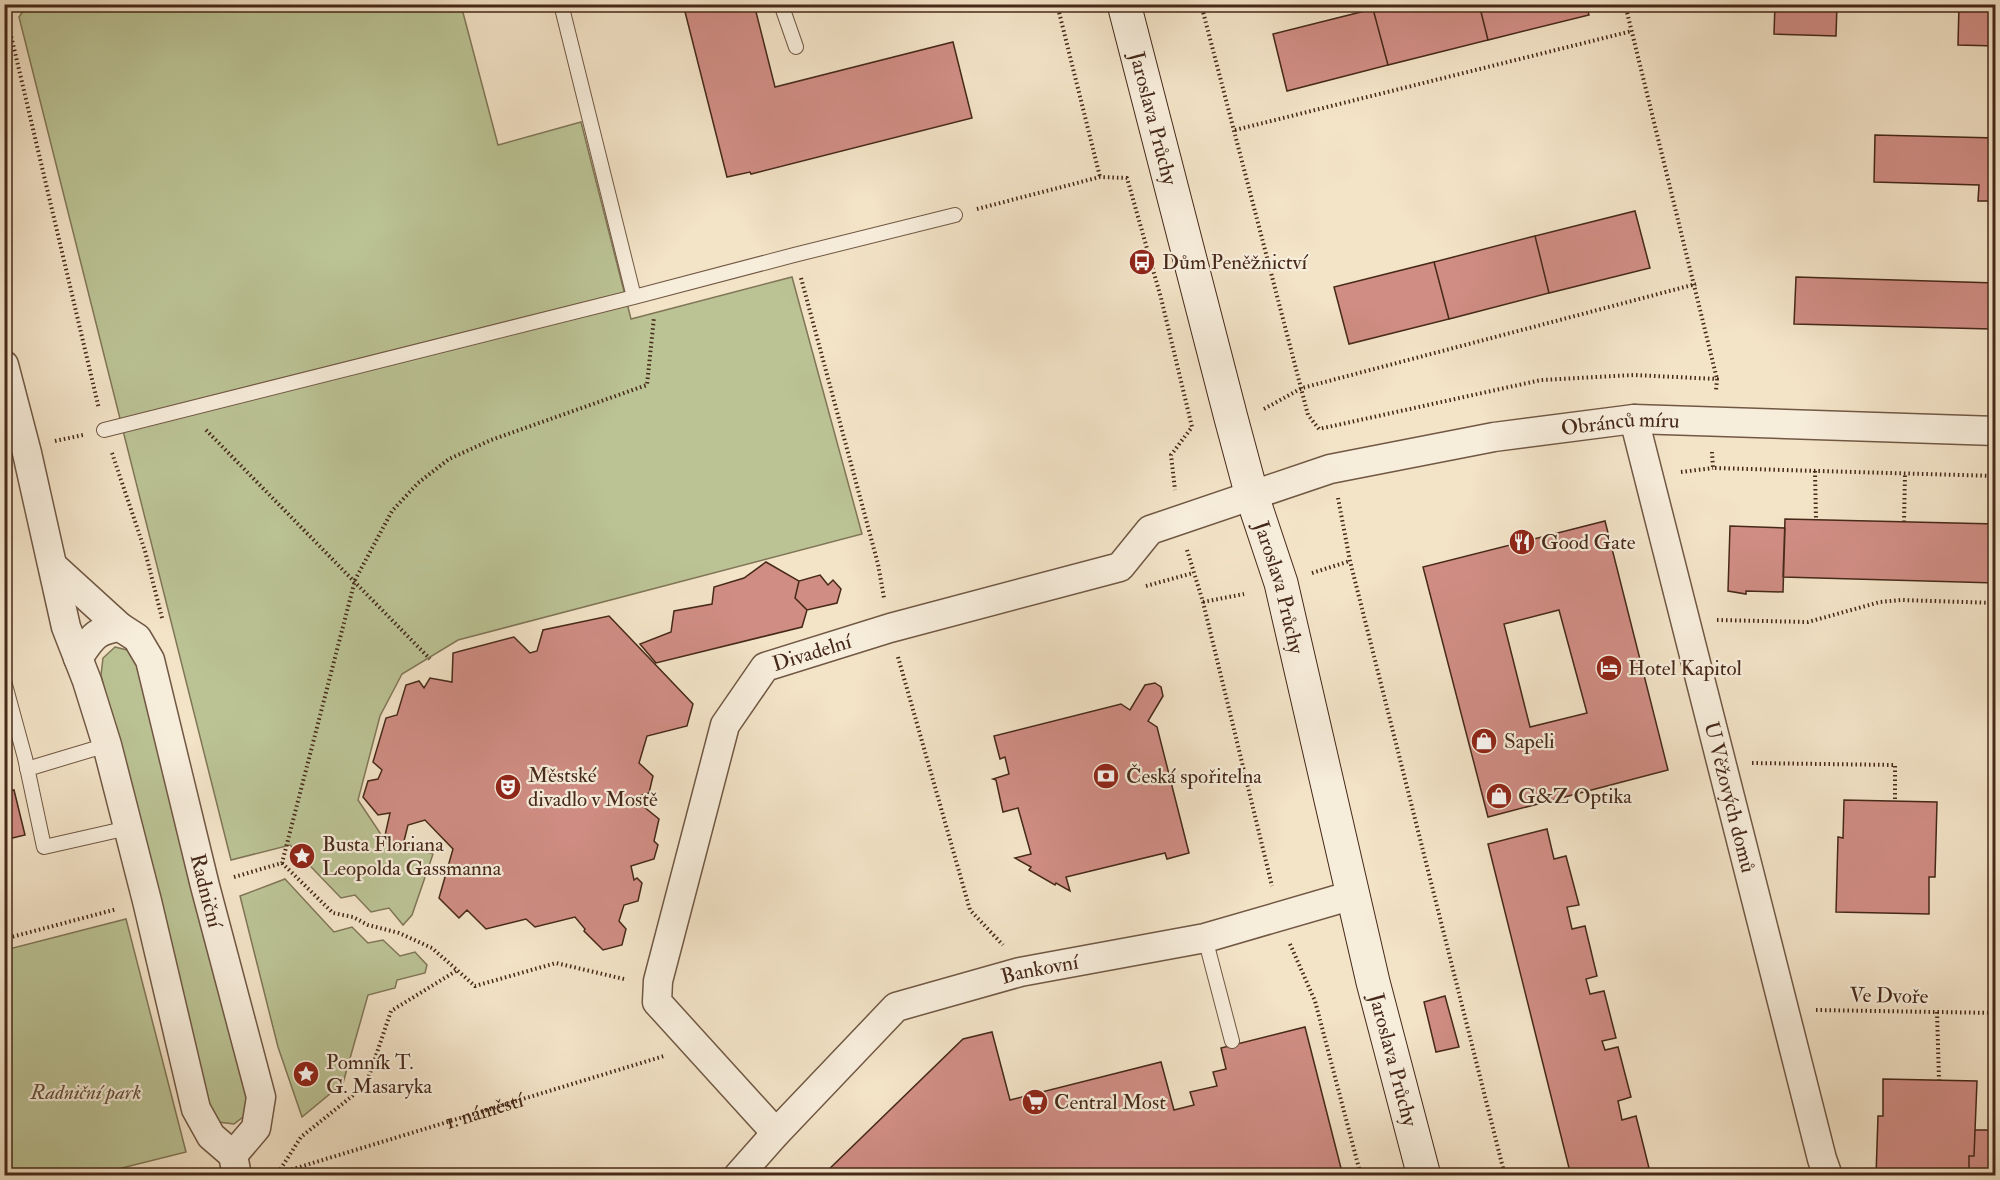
<svg xmlns="http://www.w3.org/2000/svg" width="2000" height="1180" font-family="'IM FELL Double Pica',serif">
  <style>
    .green { fill: #bbc395; stroke: #807657; stroke-width: 1.5 }
    .building { fill: #d08d84; stroke: #462919; stroke-width: 1.5; fill-rule: evenodd }
    .lines { fill: none; stroke-linecap: round; stroke-linejoin: round }
    .lane-casing { stroke: #715844; stroke-width: 16 }
    .street-casing { stroke: #715844; stroke-width: 31 }
    .secondary-casing { stroke: #462919; stroke-width: 35 }
    .path { stroke: #462919; stroke-width: 4; stroke-dasharray: 1.5 3; stroke-linecap: butt }
    .lane { stroke: #f7eddb; stroke-width: 14 }
    .street { stroke: #f7eddb; stroke-width: 28 }
    .secondary { stroke: #f7eddb; stroke-width: 33 }
    .labels { text-anchor: middle; dominant-baseline: central; stroke-width: 4.5; stroke-linejoin: round; paint-order: stroke }
    .street-label { font-size: 21px; fill: #462919; stroke: #f7eddb }
    .poi-label { font-size: 21px; fill: #462919; stroke: #f7eddb; text-anchor: start }
    .park-label { font-size: 21px; font-style: italic; fill: #635038; stroke: #f7eddb }
  </style>
  <rect width="100%" height="100%" fill="#f3e3c7"/>
  <filter id="stains"><feTurbulence type="fractalNoise" baseFrequency=".00333" numOctaves="4"/><feColorMatrix values="0 0 0 0 .2 0 0 0 0 .09 0 0 0 0 .02 0 0 0 .5 -.17"/></filter>
  <radialGradient id="worn" r=".72"><stop offset=".6" stop-color="#630" stop-opacity="0"/><stop offset="1" stop-color="#630" stop-opacity=".3"/></radialGradient>
  <path class="green" d="M28,4l433,1 37,140 83,-23 50,197 161,-42 70,257 -404,106 -56,34 -22,42 -22,84 26,39 8,8 11,-2 30,9 -21,61 -9,10 -14,-17 -18,4 -16,-17 -14,3 -51,-53 -59,15 -212,-843z
    M115,647l16,4 10,14 108,431 -1,17 -14,11 -16,-2 -9,-15 -108,-432 2,-17z
    M285,879l49,53 18,-5 16,16 15,-3 17,16 15,-4 12,13 -2,8 -28,7 -2,8 -27,7 -25,88 -41,34 -24,-70 -38,-151z
    M126,919l60,233 -92,23h-89v-225z"/>
  <path class="building" d="M683,4h71l21,83 178,-45 19,76 -221,56 -1,-2 -23,5z
    M1390,4h89l9,36 -100,25 -15,-56z
    M1479,4h107l3,11 -101,25z
    M1775,4h62l-1,32 -62,-2z
    M1959,4h37v42l-38,-1z
    M1373,9l15,56 -101,26 -14,-57z
    M1875,135l121,3v63h-18l1,-16 -105,-3z
    M1635,211l15,57 -101,25 -14,-57z
    M1535,236l14,57 -100,26 -15,-57z
    M1434,262l15,57 -100,25 -15,-57z
    M1796,277l200,6v60h-6l1,-14 -197,-5z
    M1785,519l211,5v59l-213,-6z
    M1605,521l63,249 -180,47 -65,-250zM1559,610l28,103 -57,14 -26,-103z
    M1730,526l55,2 -2,64 -37,-1v3l-18,-3z
    M766,562l33,19 -4,17 12,12 -5,17 -146,36 -16,-19 31,-12 3,-21 38,-7 2,-17 30,-9z
    M820,575l8,10 5,-5 8,9 -4,14 -30,7 -12,-12 4,-17z
    M609,616l84,88 -6,22 -40,10 -8,27 14,13 -4,17 -16,5 26,21 -5,22 4,4 -4,14 -23,7 3,14 3,-2 5,5 -4,18 -14,4 -5,16 7,8 -4,16 -19,5 -19,-19 1,-2 -10,-12 -40,10 -9,-8 -40,10 -19,-19 -8,8 -20,-20 14,-49 -28,-29 -17,5 -5,20 -11,2 -8,-7 6,-27 -12,2 -15,-18 5,-16 10,-2 4,-9 -9,-8 13,-44 11,-3 9,-30 13,-4 5,7 6,-10 22,4 1,-29 61,-16 16,16 7,-2 6,-21z
    M1155,683l6,4 2,9 -15,25 9,6 32,126 -22,6 -2,-6 -99,24 4,14 -14,-8 -1,2 -26,-15 2,-3 -16,-9 16,-4 -13,-46 -15,4 -7,-32 -3,-1 16,-5 -4,-17 -5,2 -6,-23 127,-32 9,6 15,-25z
    M14,790l11,45 -21,5v-48z
    M1844,800l93,2 -2,75h-6v37l-93,-2 2,-75 5,1z
    M1547,829l7,30 12,-3 13,49 -12,2 5,22 13,-3 12,50 -11,3 4,15 14,-3 12,47 -14,3 3,9 13,-3 13,50 -13,4 4,19 14,-4 13,52 -13,3 1,5h-66l-83,-332z
    M1445,996l14,51 -23,5 -12,-50z
    M1305,1027l38,149h-521l141,-137 29,-7 18,68 151,-38 13,48 20,-5 -4,-13 27,-6 -4,-14 13,-3 -5,-21z
    M1883,1079l94,2 -3,75h-5v20h-93l2,-60h5z
    M1975,1130h21v46h-27v-20h5z"/>
  <g class="lines">
    <defs>
      <path id="lane" d="M781,4l15,43
        M634,297l160,-42 161,-40
        M104,430l530,-133 -73,-293
        M4,681l21,77 19,89 84,-19
        M27,769l80,-24
        M1205,938l27,103"/>
      <g id="street">
        <path d="M4,365l23,88 39,174 21,54 20,64 40,156 49,208 15,27 22,19 4,21"/>
        <path id="s2" d="M1634,419l188,740 6,17"/>
        <path d="M53,566l67,61"/>
        <path id="s3" d="M78,658c14,-20 17,-28 42,-31l17,11 13,22 55,226 56,211 -5,31 -23,27"/>
        <path id="s4" d="M776,1133l-119,-131 1,-21 67,-256 40,-58 125,-39 230,-61 30,-37 180,-61 164,-32 140,-18 362,12"/>
        <path id="s5" d="M738,1176l38,-43 120,-126 124,-35 185,-34 148,-43"/>
      </g>
      <g id="secondary">
        <path id="s6" d="M1124,4l107,414 21,78 29,87 92,399 51,194"/>
      </g>
    </defs>
    <use href="#lane" class="lane-casing"/>
    <use href="#street" class="street-casing"/>
    <use href="#secondary" class="secondary-casing"/>
    <g class="path">
      <path d="M1057,4l43,173"/>
      <path d="M1201,4l107,411 11,14 222,-49 93,-5 83,4 -1,11"/>
      <path d="M1625,4l92,375"/>
      <path d="M4,6l95,403"/>
      <path d="M1235,130l397,-99"/>
      <path d="M977,209l123,-32 27,1 34,120 31,129 -21,28 4,35"/>
      <path d="M801,278l77,286 6,34"/>
      <path d="M1264,409l38,-21 394,-104"/>
      <path d="M206,430l224,229"/>
      <path d="M55,441l28,-6"/>
      <path d="M1712,452l1,16 283,8"/>
      <path d="M112,453l33,98 17,67"/>
      <path d="M1815,471l1,49"/>
      <path d="M1681,472l32,-4"/>
      <path d="M1338,498l12,63 155,615"/>
      <path d="M1904,522l1,-49"/>
      <path d="M1187,550l16,52 69,284"/>
      <path d="M1312,573l38,-12"/>
      <path d="M1146,586l47,-13"/>
      <path d="M1203,602l41,-8"/>
      <path d="M1717,620l91,2 72,-20 21,-2 95,3"/>
      <path d="M898,657l72,253 33,35"/>
      <path d="M1752,763l143,2v36"/>
      <path d="M282,863l51,50 20,4 15,8 31,8 33,15 43,38 81,-23 68,16"/>
      <path d="M234,877l48,-14 73,-283 37,-69 26,-28 31,-24 42,-19 156,-55 7,-68"/>
      <path d="M4,939l113,-30"/>
      <path d="M1290,944l25,57 46,175"/>
      <path d="M1816,1010l180,3"/>
      <path d="M1937,1012l2,68"/>
      <path d="M278,1173l23,-36 65,-52 25,-74 65,-40"/>
      <path id="s1" d="M270,1176l394,-120"/>
    </g>
    <use href="#lane" class="lane"/>
    <use href="#street" class="street"/>
    <use href="#secondary" class="secondary"/>
  </g>
  <defs>
    <symbol id="bus-disc" viewBox="-11 -11 22 22"><circle r="9.5" fill="#8f2418" stroke="#f7eddb"/><path d="M-5-6H5V4H4V6H2V4H-2V6H-4V4H-5ZM-3.5-4V0h7V-4ZM-3.5 1.2v1.5H-2V1.2ZM2 1.2v1.5H3.5V1.2Z" fill="#fff"/></symbol>
    <symbol id="restaurant-disc" viewBox="-11 -11 22 22"><circle r="9.5" fill="#8f2418" stroke="#f7eddb"/><path d="M-5-6h1v4h1v-4h1v4h1v-4h1v5L-1.5 .5V6h-2V.5L-5-1ZM5-6V6H3V1.5H1.5Q1.5-4 5-6Z" fill="#fff"/></symbol>
    <symbol id="hotel-disc" viewBox="-11 -11 22 22"><circle r="9.5" fill="#8f2418" stroke="#f7eddb"/><path d="M-6-4.5h1.5V1H6V5H4.5V3h-9V5H-6ZM-4 0a1.8 1.8 0 1 1 3.6 0ZM.5 0V-2.5h3Q6-2.5 6 0Z" fill="#fff"/></symbol>
    <symbol id="shop-disc" viewBox="-11 -11 22 22"><circle r="9.5" fill="#8f2418" stroke="#f7eddb"/><path d="M-5-2.5h2.3a2.7 3.5 0 0 1 5.4 0H5L5.5 6h-11ZM-1.5-2.5h3a1.5 2.3 0 0 0-3 0Z" fill="#fff"/></symbol>
    <symbol id="bank-disc" viewBox="-11 -11 22 22"><circle r="9.5" fill="#8f2418" stroke="#f7eddb"/><path d="M-6-4H6V4H-6ZM0-2.3a2.3 2.3 0 1 0 0 4.6a2.3 2.3 0 1 0 0-4.6Z" fill="#fff"/></symbol>
    <symbol id="theatre-disc" viewBox="-11 -11 22 22"><circle r="9.5" fill="#8f2418" stroke="#f7eddb"/><path d="M-5-5.5Q0-4 5-5.5V0Q5 5 0 6Q-5 5-5 0ZM-3.3-2.5H-1v1.5H-3.3ZM1-2.5H3.3v1.5H1ZM-2.8 1Q0 5.5 2.8 1Z" fill="#fff"/></symbol>
    <symbol id="sight-disc" viewBox="-11 -11 22 22"><circle r="9.5" fill="#8f2418" stroke="#f7eddb"/><path d="M0-6L1.8-2.2L6-1.7L2.9 1.2L3.7 5.4L0 3.3L-3.7 5.4L-2.9 1.2L-6-1.7L-1.8-2.2Z" fill="#fff"/></symbol>
    <symbol id="supermarket-disc" viewBox="-11 -11 22 22"><circle r="9.5" fill="#8f2418" stroke="#f7eddb"/><path d="M-6-5.5h2.5l.6 2H6L4.5 2H-2.5L-4.4-4H-6ZM-1.5 3.2a1.3 1.3 0 1 0 .1 0ZM3 3.2a1.3 1.3 0 1 0 .1 0Z" fill="#fff"/></symbol>
  </defs>
  <g fill-rule="evenodd">
    <use href="#bus-disc" x="1127" y="247" width="30" height="30"/>
    <use href="#restaurant-disc" x="1507" y="527" width="30" height="30"/>
    <use href="#hotel-disc" x="1594" y="653" width="30" height="30"/>
    <use href="#shop-disc" x="1469" y="726" width="30" height="30"/>
    <use href="#bank-disc" x="1091" y="761" width="30" height="30"/>
    <use href="#theatre-disc" x="493" y="772" width="30" height="30"/>
    <use href="#shop-disc" x="1484" y="781" width="30" height="30"/>
    <use href="#sight-disc" x="287" y="841" width="30" height="30"/>
    <use href="#sight-disc" x="291" y="1059" width="30" height="30"/>
    <use href="#supermarket-disc" x="1020" y="1087" width="30" height="30"/>
  </g>
  <g class="labels">
    <g class="street-label">
      <text stroke="none"><textPath href="#s6" startOffset="118">Jaroslava Průchy</textPath></text>
      <text stroke="none"><textPath href="#s4" startOffset="1434">Obránců míru</textPath></text>
      <text stroke="none"><textPath href="#s6" startOffset="604">Jaroslava Průchy</textPath></text>
      <text stroke="none"><textPath href="#s4" startOffset="582">Divadelní</textPath></text>
      <text stroke="none"><textPath href="#s2" startOffset="390">U Věžových domů</textPath></text>
      <text stroke="none"><textPath href="#s3" startOffset="338">Radniční</textPath></text>
      <text stroke="none"><textPath href="#s5" startOffset="380">Bankovní</textPath></text>
      <text transform="translate(1889 996) rotate(1)">Ve Dvoře</text>
      <text stroke="none"><textPath href="#s6" startOffset="1090">Jaroslava Průchy</textPath></text>
      <text stroke="none"><textPath href="#s1" startOffset="224">1. náměstí</textPath></text>
    </g>
    <g class="poi-label">
      <text x="1162" y="262">Dům Peněžnictví</text>
      <text x="1541" y="542">Good Gate</text>
      <text x="1628" y="668">Hotel Kapitol</text>
      <text x="1504" y="741">Sapeli</text>
      <text x="528" y="775">Městské<tspan x="528" dy="24">divadlo v Mostě</tspan></text>
      <text x="1126" y="776">Česká spořitelna</text>
      <text x="1518" y="796">G&amp;Z Optika</text>
      <text x="322" y="844">Busta Floriana<tspan x="322" dy="24">Leopolda Gassmanna</tspan></text>
      <text x="326" y="1062">Pomník T.<tspan x="326" dy="24">G. Masaryka</tspan></text>
      <text x="1054" y="1102">Central Most</text>
    </g>
    <g class="park-label">
      <text x="86" y="1092">Radniční park</text>
    </g>
  </g>
  <rect width="2000" height="1180" fill="none" stroke="#f3e3c7" stroke-width="24"/>
  <rect x="6" y="6" width="1988" height="1168" fill="none" stroke="#462919" stroke-width="3"/>
  <rect x="12" y="12" width="1976" height="1156" fill="none" stroke="#462919" stroke-width="1.5"/>
  <rect width="100%" height="100%" filter="url(#stains)"/>
  <rect width="100%" height="100%" fill="url(#worn)"/>
</svg>
